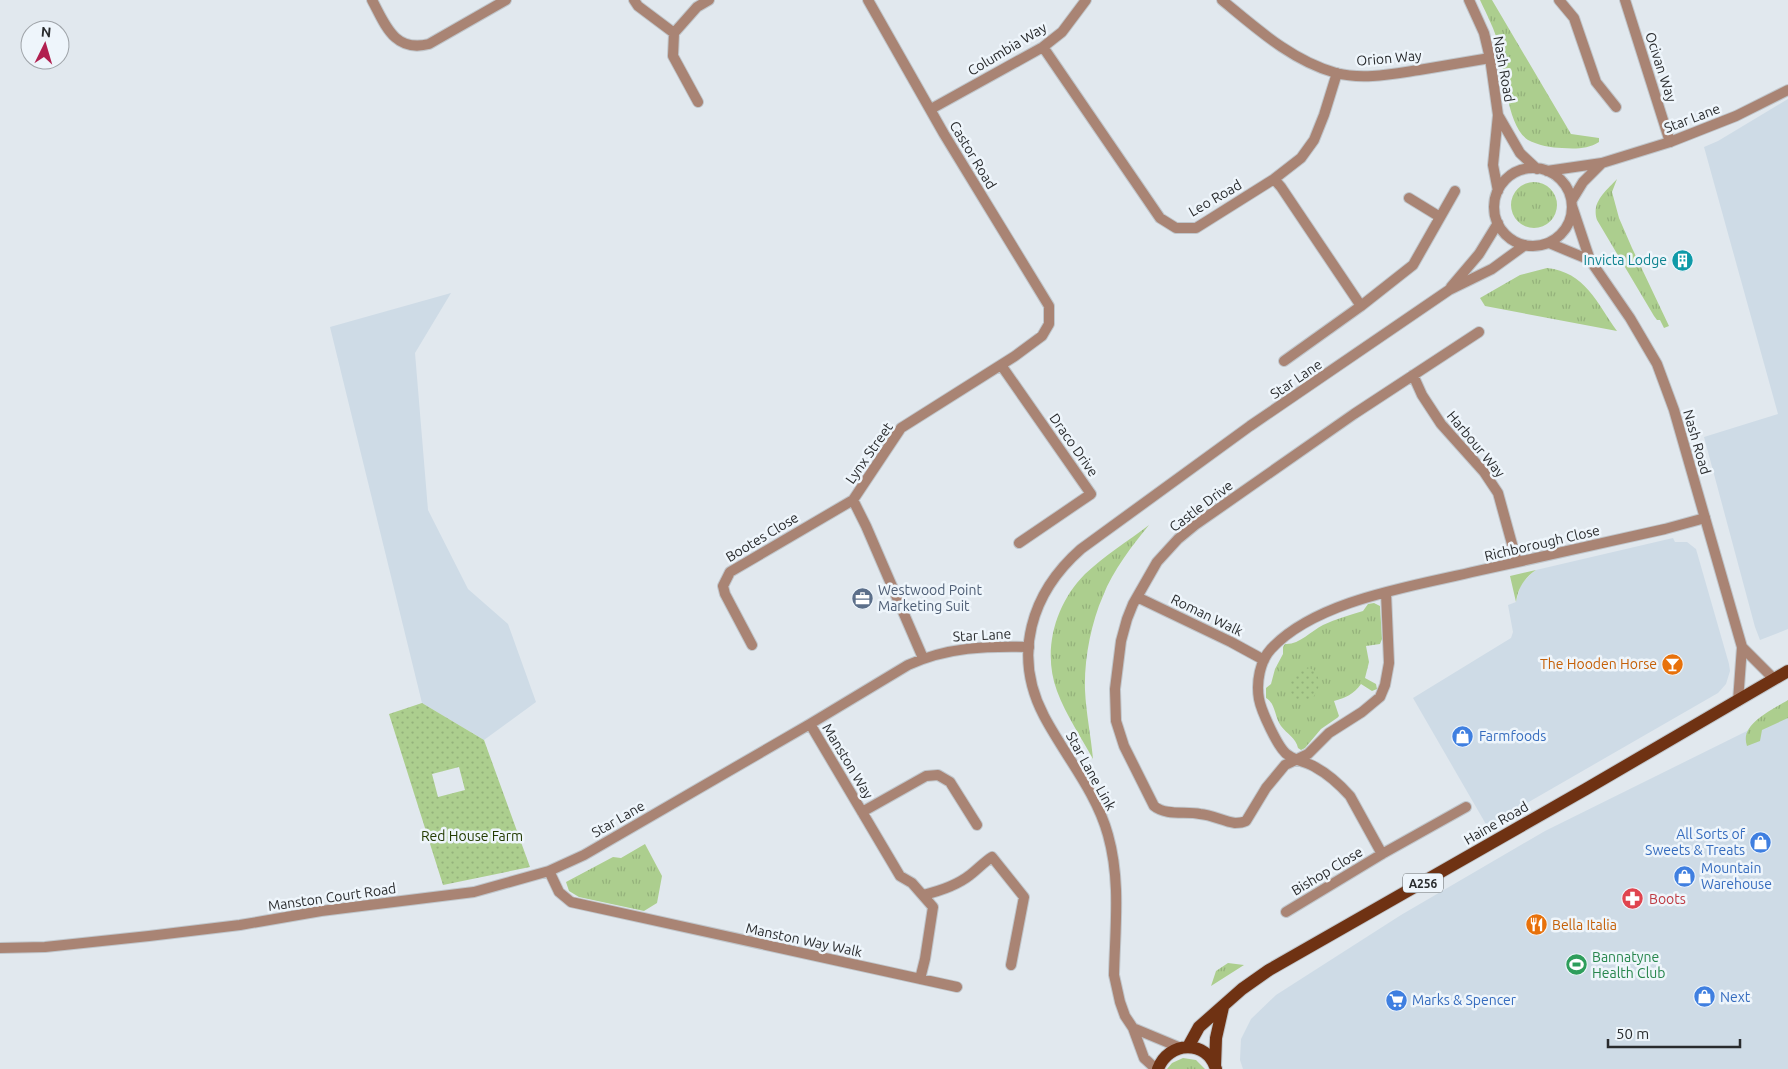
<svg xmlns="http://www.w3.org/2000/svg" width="1788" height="1069" font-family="Ubuntu,sans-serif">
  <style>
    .built { fill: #cedbe6 }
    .grass { fill: url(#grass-tufts) }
    .garden { fill: url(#garden-dots); fill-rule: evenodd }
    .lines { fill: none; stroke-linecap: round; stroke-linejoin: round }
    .minor-casing { stroke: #c0c6cb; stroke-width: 12 }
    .tertiary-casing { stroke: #c0c6cb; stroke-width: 12 }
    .primary-casing { stroke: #c0c6cb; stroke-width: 14 }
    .minor { stroke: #a98474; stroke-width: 10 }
    .tertiary { stroke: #a98474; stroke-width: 10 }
    .primary { stroke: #6f3213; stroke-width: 12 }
    .labels { text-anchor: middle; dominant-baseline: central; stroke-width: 5; stroke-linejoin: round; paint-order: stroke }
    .shield { fill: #eef5fb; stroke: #64686b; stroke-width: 1 }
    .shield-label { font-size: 12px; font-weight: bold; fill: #292b2d }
    .street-label { font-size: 14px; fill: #292b2d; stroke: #eef5fb }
    .culture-label { font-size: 14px; fill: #0d838f; stroke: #eef5fb; text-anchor: end }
    .service-label { font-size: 14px; fill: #4e5e75; stroke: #eef5fb; text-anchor: start }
    .food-label { font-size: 14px; fill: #c56008; stroke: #eef5fb; text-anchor: end }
    .shop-label { font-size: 14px; fill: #366cbe; stroke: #eef5fb; text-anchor: start }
    .park-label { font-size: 14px; fill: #233b01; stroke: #eef5fb }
    .health-label { font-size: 14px; fill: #be3a42; stroke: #eef5fb; text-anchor: start }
    .leisure-label { font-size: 14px; fill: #27864d; stroke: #eef5fb; text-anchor: start }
  </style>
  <defs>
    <pattern id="grass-tufts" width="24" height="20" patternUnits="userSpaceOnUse" patternTransform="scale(1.25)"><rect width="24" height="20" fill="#acce8e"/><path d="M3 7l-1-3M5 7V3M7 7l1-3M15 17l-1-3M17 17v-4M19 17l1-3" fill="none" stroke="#94b17b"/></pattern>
    <pattern id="garden-dots" width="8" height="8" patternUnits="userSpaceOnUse" patternTransform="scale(1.25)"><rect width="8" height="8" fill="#acce8e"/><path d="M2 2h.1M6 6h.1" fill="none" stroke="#94b17b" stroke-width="1.8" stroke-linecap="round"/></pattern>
  </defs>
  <rect width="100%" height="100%" fill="#e1e8ee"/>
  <path class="built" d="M1788,99v530l-28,11 -5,-13 -51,-190 74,-23 -74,-267 14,-6z
    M451,293l-36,60 13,157 40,79 40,35 28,78 -52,38 -62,-37 -92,-376z
    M1673,538l2,4h12l9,7 33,115 1,7 -4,13 -8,9 -231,133 -74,-128 98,-60 2,-6 -5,-27 8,-3 5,-18 10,-10 5,-4z
    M1788,700v369h-545l-3,-9 1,-21 10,-20 25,-24 125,-80 144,-84 202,-100 8,-9z"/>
  <path class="grass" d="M1480,0h12l79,134 28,4v4c-11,7 -24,7 -37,6 -10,0 -25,-3 -34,-8 -22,-15 -23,-69 -29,-94 -4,-16 -12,-31 -19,-46z
    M1617,179l-5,13 7,26 13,30 37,78 -5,2 -4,-8h-3l-3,-4 -57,-96c-6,-18 9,-29 20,-41z
    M1511 205a23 23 0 1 1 46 0a23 23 0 1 1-46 0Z
    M1547,268c38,4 50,35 70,63l-132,-25 -5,-8 40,-23z
    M1149,525c-17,21 -36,45 -46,71 -12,27 -19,64 -18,94 1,23 6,46 8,69 -12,-22 -27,-44 -36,-68 -15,-40 -2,-87 28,-117 19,-18 43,-33 64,-49z
    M1536,570c-12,8 -18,18 -20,32l-6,-26z
    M1374,603l6,3 2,33 -2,5 -14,2 3,16 -4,16 11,6 1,5 -5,2 -11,-7c-7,10 -16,14 -27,17l5,15 -2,2 -16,11 -16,19 -4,2 -3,-2c-2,-10 -11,-14 -17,-22 -7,-10 -5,-22 -15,-28v-10l5,-4 4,-15 8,-15v-7l2,-3c14,1 26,-13 38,-19 13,-6 27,-10 40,-14l5,-7z
    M1788,700v18l-26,12 -2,11 -13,5c-8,-22 25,-36 41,-46z
    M645,844l17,32 -5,27 -13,8 -65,-14 -10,-6 -3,-9 47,-25 8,1z
    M1228,963l16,2 -33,21 5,-15z
    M1183,1058l13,2 9,9h-38l5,-6z"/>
  <path class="garden" d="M1308,668l6,2c8,10 6,21 -3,29 -25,10 -29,-26 -3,-31z
    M422,703l62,37 46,127 -87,18 -54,-171zM459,767l6,23 -27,7 -6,-23z"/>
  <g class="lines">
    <defs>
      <path id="minor" d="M372,0c13,24 22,53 57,44l77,-44
        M634,0l4,6 36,27
        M1222,0c34,28 70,61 114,73 27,7 56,1 83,-3 24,-4 47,-8 71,-12
        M1559,0l15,18 22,64 20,25
        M1625,0l45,142
        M1043,47l117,171 16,10h20l78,-49 27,-21 13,-18 10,-25 13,-42
        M698,102l-25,-46 1,-23 23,-26 12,-7
        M931,109l112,-62 19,-15 24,-32
        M1274,179l7,8 80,119
        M1409,198l31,19
        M1284,361l77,-55 52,-41 42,-74
        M1001,365l90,129 -72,49
        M1413,375l9,20 19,29 43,48 14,21 19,69
        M853,500l13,26 57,132
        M1386,593l3,70 -4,22 -5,12 -18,15 -33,21 -21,21 -23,11 -19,23 -20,33c-4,2 -7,2 -11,2 -12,-2 -23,-8 -35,-9 -14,-3 -34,2 -46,-8l-30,-60 -8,-25 -1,-32 6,-48 6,-22 6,-15 24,-42 21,-23 17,-14 159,-111 125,-82
        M1137,597l94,45 33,18
        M752,645l-27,-51 -2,-8 7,-14 123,-72 48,-72 114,-72 27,-20 7,-12v-18l-105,-172 -76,-134
        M810,724l90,152 12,7 21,24 -8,52 -5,20
        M862,812l64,-36 12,-1 12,7 27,43
        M1382,854l-32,-58c-9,-10 -22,-22 -35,-29 -8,-5 -19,-6 -27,-12 -10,-6 -27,-45 -29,-56 -3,-17 1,-38 12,-50 45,-49 143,-63 206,-78 62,-14 125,-28 188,-42l40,-11
        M549,871l10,21 12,10 386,85
        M923,895c17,-4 33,-9 47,-20 8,-6 14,-13 22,-18l32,40 -13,68
        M1286,912l96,-58 84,-47
        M0,948l45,-1 104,-11 91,-11 81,-14 153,-19 75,-21 35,-16 226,-131 98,-59c40,-18 78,-19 121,-18"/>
      <path id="tertiary" d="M1469,0l15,33 6,25 8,57 -5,50 5,26
        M1498,115l22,38 17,16
        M1494 207a39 39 0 1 1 78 0a39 39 0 1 1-78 0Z
        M1547,171l55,-8 68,-21 66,-26 52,-26
        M1572,200l11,-18 19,-19
        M1572,206l18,54 40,58 27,46 17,46 68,237 -4,54
        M1549,243l41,17
        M1451,287l28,-33 19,-31
        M1742,647l32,32
        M1133,1028l48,20
        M1156,1069l-12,-11 -11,-30 -8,-12 -5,-14 -6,-27c1,-47 7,-94 -6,-140 -12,-44 -43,-79 -64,-119 -32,-61 -13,-123 37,-167l169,-123 199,-136 43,-21 33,-24"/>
      <path id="primary" d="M1188,1047l11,-20 43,-38 27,-19 317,-181 202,-118
        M1215,1066l1,-28 7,-31
        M1158,1069c10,-28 49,-30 58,0"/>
    </defs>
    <use href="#minor" class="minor-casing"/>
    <use href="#tertiary" class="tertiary-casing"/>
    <use href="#primary" class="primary-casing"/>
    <use href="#minor" class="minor"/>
    <use href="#tertiary" class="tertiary"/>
    <use href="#primary" class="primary"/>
  </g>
  <defs>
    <symbol id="building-disc" viewBox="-11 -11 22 22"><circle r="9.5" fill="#0f9aa8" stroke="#eef5fb"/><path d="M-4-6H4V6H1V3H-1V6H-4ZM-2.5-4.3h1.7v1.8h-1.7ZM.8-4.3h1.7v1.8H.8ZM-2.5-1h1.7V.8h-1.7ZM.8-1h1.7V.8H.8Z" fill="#fff"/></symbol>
    <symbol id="office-disc" viewBox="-11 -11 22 22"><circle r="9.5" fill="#5c6f8a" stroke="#eef5fb"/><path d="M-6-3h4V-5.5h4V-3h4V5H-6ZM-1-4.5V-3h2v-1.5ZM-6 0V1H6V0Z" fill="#fff"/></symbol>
    <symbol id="bar-disc" viewBox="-11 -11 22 22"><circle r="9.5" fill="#e8710a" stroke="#eef5fb"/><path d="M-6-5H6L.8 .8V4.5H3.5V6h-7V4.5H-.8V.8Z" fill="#fff"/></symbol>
    <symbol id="shop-disc" viewBox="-11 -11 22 22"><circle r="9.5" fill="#3f7fe0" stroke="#eef5fb"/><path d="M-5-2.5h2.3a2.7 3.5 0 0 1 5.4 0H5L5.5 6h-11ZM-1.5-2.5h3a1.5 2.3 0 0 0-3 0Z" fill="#fff"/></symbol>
    <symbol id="pharmacy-disc" viewBox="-11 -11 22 22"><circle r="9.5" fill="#e0444e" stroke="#eef5fb"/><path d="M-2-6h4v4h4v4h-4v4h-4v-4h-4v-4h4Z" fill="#fff"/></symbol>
    <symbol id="restaurant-disc" viewBox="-11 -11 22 22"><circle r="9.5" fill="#e8710a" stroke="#eef5fb"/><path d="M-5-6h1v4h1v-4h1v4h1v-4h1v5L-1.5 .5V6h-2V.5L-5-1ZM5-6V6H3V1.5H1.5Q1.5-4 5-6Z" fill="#fff"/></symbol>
    <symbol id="stadium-disc" viewBox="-11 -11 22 22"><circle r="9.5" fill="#2e9e5b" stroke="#eef5fb"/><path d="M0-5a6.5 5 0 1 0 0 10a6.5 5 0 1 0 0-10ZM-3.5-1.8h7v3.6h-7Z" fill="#fff"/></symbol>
    <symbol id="supermarket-disc" viewBox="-11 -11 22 22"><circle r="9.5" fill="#3f7fe0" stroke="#eef5fb"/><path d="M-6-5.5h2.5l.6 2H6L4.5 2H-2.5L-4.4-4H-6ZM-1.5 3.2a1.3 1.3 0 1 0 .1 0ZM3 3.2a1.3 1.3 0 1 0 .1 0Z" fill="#fff"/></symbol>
  </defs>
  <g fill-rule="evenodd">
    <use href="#building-disc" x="1670" y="248" width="25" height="25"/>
    <use href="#office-disc" x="850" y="586" width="25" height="25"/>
    <use href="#bar-disc" x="1660" y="652" width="25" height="25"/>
    <use href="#shop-disc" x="1450" y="724" width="25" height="25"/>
    <use href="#shop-disc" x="1748" y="830" width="25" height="25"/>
    <use href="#shop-disc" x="1672" y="864" width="25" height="25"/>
    <use href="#pharmacy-disc" x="1620" y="886" width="25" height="25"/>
    <use href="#restaurant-disc" x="1524" y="912" width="25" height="25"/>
    <use href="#stadium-disc" x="1564" y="952" width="25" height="25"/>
    <use href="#shop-disc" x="1692" y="984" width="25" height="25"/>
    <use href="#supermarket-disc" x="1384" y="988" width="25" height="25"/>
  </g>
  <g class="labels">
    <rect class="shield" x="1403" y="873.5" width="40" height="19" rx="4"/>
    <g class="shield-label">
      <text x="1423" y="883">A256</text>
    </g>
    <g class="street-label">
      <text transform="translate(1007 49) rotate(-31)">Columbia Way</text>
      <text transform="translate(1389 58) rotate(-5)">Orion Way</text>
      <text transform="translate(1661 67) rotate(72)">Ocivan Way</text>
      <text transform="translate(1504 69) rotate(80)">Nash Road</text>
      <text transform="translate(1692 118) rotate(-21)">Star Lane</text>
      <text transform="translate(973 155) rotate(59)">Castor Road</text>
      <text transform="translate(1215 198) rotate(-30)">Leo Road</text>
      <text transform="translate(1296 379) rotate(-34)">Star Lane</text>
      <text transform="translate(1697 442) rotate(74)">Nash Road</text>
      <text transform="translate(1476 444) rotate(50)">Harbour Way</text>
      <text transform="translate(1074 445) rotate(55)">Draco Drive</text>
      <text transform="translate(869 453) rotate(-55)">Lynx Street</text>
      <text transform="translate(1201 506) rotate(-37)">Castle Drive</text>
      <text transform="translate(762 537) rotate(-31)">Bootes Close</text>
      <text transform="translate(1542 543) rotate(-13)">Richborough Close</text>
      <text transform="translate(1207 615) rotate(26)">Roman Walk</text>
      <text transform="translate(982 635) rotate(-3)">Star Lane</text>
      <text transform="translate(848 761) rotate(59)">Manston Way</text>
      <text transform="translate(1091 771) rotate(61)">Star Lane Link</text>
      <text transform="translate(618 819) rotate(-30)">Star Lane</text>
      <text transform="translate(1496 823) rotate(-30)">Haine Road</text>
      <text transform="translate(1327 871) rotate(-31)">Bishop Close</text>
      <text transform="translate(332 897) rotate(-8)">Manston Court Road</text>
      <text transform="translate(804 940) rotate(12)">Manston Way Walk</text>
    </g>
    <g class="culture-label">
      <text x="1667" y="260">Invicta Lodge</text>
    </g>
    <g class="service-label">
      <text x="878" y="590">Westwood Point<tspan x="878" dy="16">Marketing Suit</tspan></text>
    </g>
    <g class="food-label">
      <text x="1657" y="664">The Hooden Horse</text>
      <text x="1552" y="925" text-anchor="start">Bella Italia</text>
    </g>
    <g class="shop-label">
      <text x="1479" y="736">Farmfoods</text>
      <text x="1745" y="834" text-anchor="end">All Sorts of<tspan x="1745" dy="16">Sweets &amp; Treats</tspan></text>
      <text x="1701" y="868">Mountain<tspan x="1701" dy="16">Warehouse</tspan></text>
      <text x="1720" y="997">Next</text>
      <text x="1412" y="1000">Marks &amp; Spencer</text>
    </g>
    <g class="park-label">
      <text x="472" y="836">Red House Farm</text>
    </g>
    <g class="health-label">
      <text x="1649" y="899">Boots</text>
    </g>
    <g class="leisure-label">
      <text x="1592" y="957">Bannatyne<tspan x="1592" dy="16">Health Club</tspan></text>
    </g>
  </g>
  <g transform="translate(45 45) rotate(5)"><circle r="24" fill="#eef5fb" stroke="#9fa4a9"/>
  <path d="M0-4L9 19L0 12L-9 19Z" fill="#b12050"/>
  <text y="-8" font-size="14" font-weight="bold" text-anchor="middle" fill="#292b2d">N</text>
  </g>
  <path d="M1608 1039v8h132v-8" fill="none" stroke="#292b2d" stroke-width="2.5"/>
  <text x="1616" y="1039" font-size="15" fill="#292b2d" stroke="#eef5fb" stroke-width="4" paint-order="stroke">50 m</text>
</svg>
